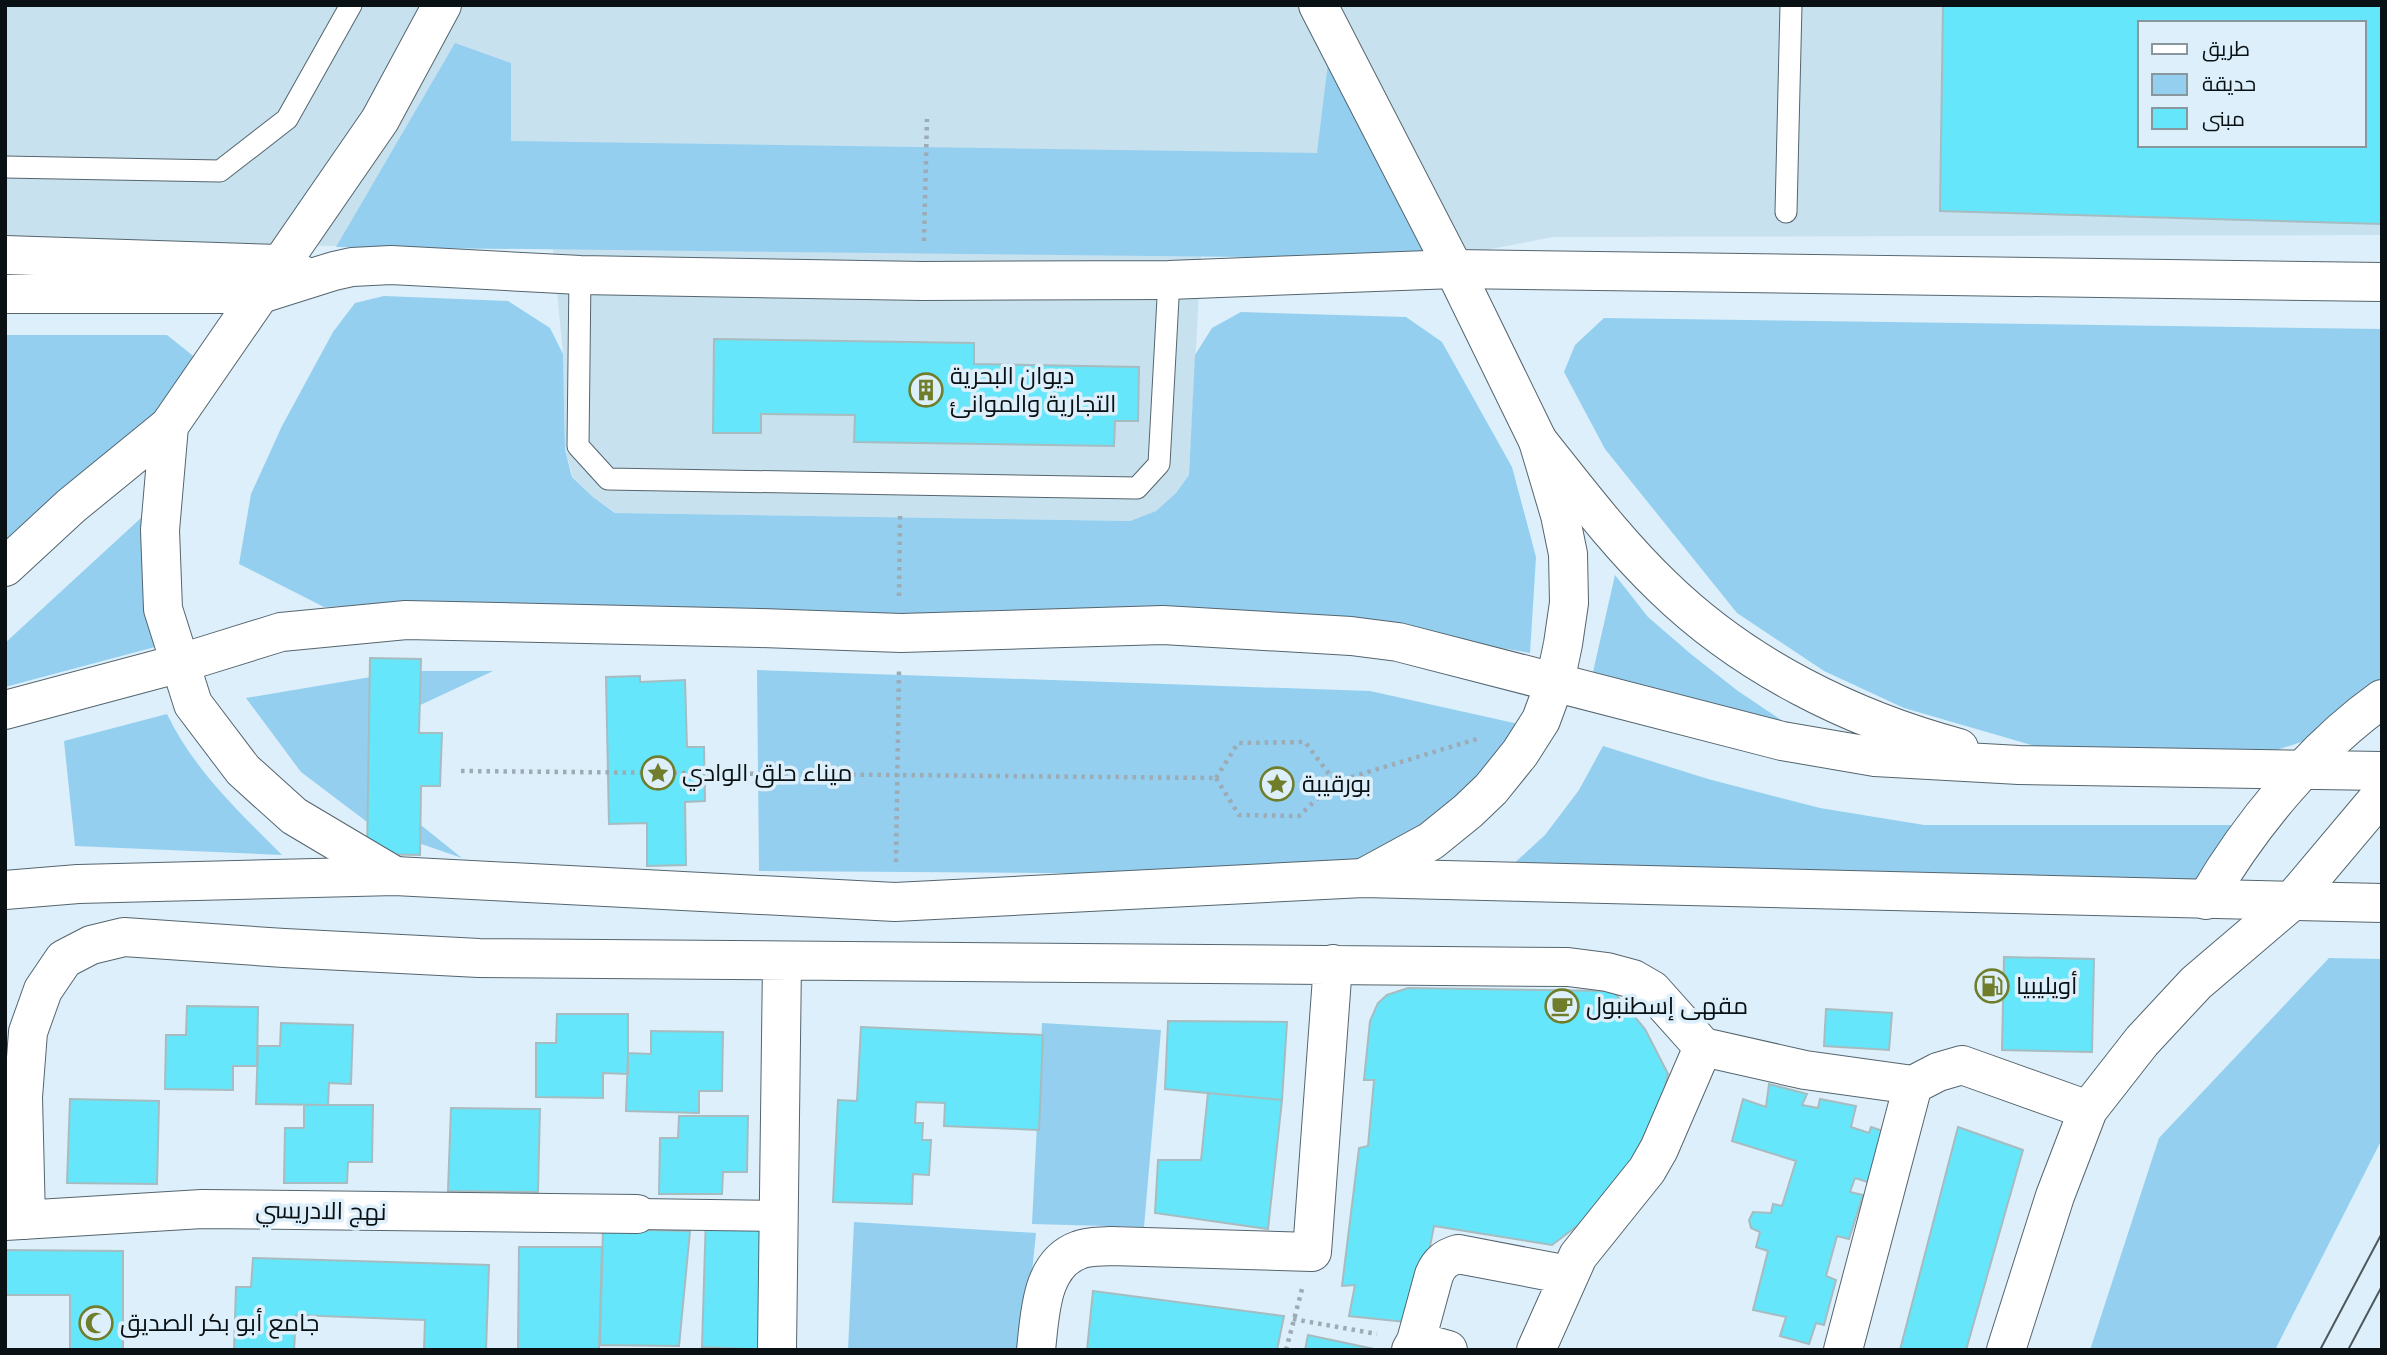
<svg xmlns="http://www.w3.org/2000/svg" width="2387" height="1355" font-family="'Times New Roman',Cairo,serif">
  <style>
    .built { fill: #c7e1ef; fill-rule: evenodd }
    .green { fill: #94cff0 }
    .building { fill: #66e6fa; stroke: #a6bcc0; stroke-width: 2; fill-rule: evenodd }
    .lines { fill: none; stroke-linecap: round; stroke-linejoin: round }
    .service-casing { stroke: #55656e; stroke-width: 23 }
    .pedestrian-casing { stroke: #55656e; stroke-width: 32 }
    .minor-casing { stroke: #55656e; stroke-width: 40 }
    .tertiary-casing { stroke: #55656e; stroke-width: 40 }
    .secondary-casing { stroke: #55656e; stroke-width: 40 }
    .path { stroke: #9cabb4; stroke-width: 4.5; stroke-dasharray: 3.5 5; stroke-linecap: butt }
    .service { stroke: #fff; stroke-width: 21 }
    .pedestrian { stroke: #fff; stroke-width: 30 }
    .minor { stroke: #fff; stroke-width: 38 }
    .tertiary { stroke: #fff; stroke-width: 38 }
    .secondary { stroke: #fff; stroke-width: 38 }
    .tram { stroke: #4e595e; stroke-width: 2 }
    .labels { text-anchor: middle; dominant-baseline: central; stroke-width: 7; stroke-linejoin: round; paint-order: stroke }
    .poi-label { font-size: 24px; fill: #0a1114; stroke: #dceffa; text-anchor: start }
    .street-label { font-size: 24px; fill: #0a1114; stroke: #dceffa }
  </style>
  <rect width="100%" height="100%" fill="#dceffa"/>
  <path class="built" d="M5,5h2377v230l-829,2 -114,22 -238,-3 -12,219 -13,18 -20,18 -26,10 -514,-8 -23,-16 -20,-20 -8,-27 -2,-96 -10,-105 -548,-8zM2140,23h224v122h-224z"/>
  <path class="green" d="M455,43l56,20v78l806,12 12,-98 110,204 -1103,-12z
    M384,296l124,5 42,27 13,26 2,96 7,27 21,20 22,16 515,8 26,-10 20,-18 13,-18 6,-120 17,-27 29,-16 165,5 36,25 70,125 24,90 -6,96 -175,-30 -918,-19 -113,3 -85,-43 12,-70 31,-68 51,-94 22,-29z
    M1604,318l778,11v384l-10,6 -120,39 -210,-10 -138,-40 -80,-37 -87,-58 -132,-164 -41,-77 11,-27z
    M5,335h162l30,24 -33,81 -159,148z
    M166,495l-11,152 -150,40v-44z
    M1615,575l33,42 44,38 46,36 79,53 -227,-59z
    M757,670l613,21 153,34 -42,58 -79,60 -85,32 -558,-4z
    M406,671h87l-79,37 -12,102 60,48 -87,-30 -74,-56 -55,-74z
    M167,714c27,56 72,98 115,141l-207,-9 -11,-105z
    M1603,746l105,33 112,29 104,17h310l-41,62 -695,-9 47,-43 34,-45z
    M2329,958l53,1v180l-107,211h-185l69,-212z
    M1042,1023l119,7 -17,197 -112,-3z
    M854,1222l182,11 -12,117h-176z"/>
  <path class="building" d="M1943,5h439v219l-442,-13zM2140,23h224v122h-224z
    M714,339l260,4v21l165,3 -1,54h-23l-1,25 -260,-4 1,-27 -94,-1v19h-48z
    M370,658l51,1 -2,74h23l-2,53h-19l-1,69 -53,-1z
    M640,676v6l45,-2 2,67h17l1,54 -20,1 1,63 -39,1v-43l-38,1 -3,-147z
    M2004,957l90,2 -2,93 -90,-2z
    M1408,988l205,3 32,38 23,45 -6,25 -30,61 -51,63 -29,22 -118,-19 -19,97 -66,-7 6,-31 -13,1 17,-138 9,-2 6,-66h-10l6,-59 8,-18 9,-8z
    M187,1006l71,1 -1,59h-24v24l-68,-1 1,-54h20z
    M1826,1009l66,4 -3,37 -65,-4z
    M557,1014h71v60l-25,-1v25l-67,-1v-54h20z
    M1168,1021l119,1 -5,78 -117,-11z
    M281,1023l72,2 -2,59 -22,-1 -1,22 -72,-1 2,-58h22z
    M861,1027l182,8 -4,95 -95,-4 1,-23 -29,-1 -1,21h8l-1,17h9l-2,35 -16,-1 -1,30 -79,-2 5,-102 19,1z
    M651,1031l72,1 -1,59h-23v22l-73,-2 2,-58 23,1z
    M1769,1084l38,10 -5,11 16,3 2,-9 36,7 -5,21 18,6 2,-6 15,5 -15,51 -16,-5 -5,14 13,3 -14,44 -12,-3 -11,40 10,4 -12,45 -8,-2 -7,21 -29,-8 6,-19 -33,-7 15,-59 -12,-4 4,-15 -9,-4 -2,-8 4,-8 18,1 2,-9 9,2 14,-45 -64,-20 11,-42 23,8z
    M1208,1093l74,7 -14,129 -113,-16 3,-53h43z
    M70,1099l89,2 -2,83 -90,-1z
    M304,1105h69l-1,57h-24l-1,21h-63l1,-55h19z
    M451,1108l89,1 -2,83 -90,-1z
    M679,1116h69l-1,56h-24l-1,22h-63l1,-56h18z
    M1958,1127l65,23 -57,200h-66z
    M706,1215l72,10 -7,125 -69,-3z
    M603,1229l87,2 -11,115 -79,-1z
    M519,1247h83l-3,103h-81z
    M5,1250l118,1v99h-53v-55h-65z
    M253,1258l236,7 -3,85h-62l1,-30 -129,-5 -2,35h-60l2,-63h15z
    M1093,1291l191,25 -7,34h-190z
    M1308,1335l71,15h-74z"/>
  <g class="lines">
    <defs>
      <path id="service" d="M5,167l215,4 67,-52 64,-114
        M1786,212l5,-207
        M580,275l-2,171 30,33 529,9 22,-24 10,-184"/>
      <path id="pedestrian" d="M637,1214l143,2"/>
      <path id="minor" d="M5,255l275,9 29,14
        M5,294h256l73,-23 18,-4 39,-2 189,10 343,6 246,-1 285,-11 928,13
        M2206,900c43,-74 106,-151 176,-201
        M26,1220l-3,-123 5,-65 15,-42 21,-31 27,-14 33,-8 160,11 195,10 1089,9 39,5 26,7 19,11 51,57 102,23 108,15 25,-13 24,-7 126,45
        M5,1221l197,-12 435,5
        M1416,1341l32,9
        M777,1350l5,-388
        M1036,1350c4,-34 4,-86 43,-100 9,-4 22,-3 32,-4l201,6 21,-288
        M1411,1350l5,-9 18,-66c5,-12 11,-17 24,-21l110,21
        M1536,1350l42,-94 69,-86 12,-21 44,-102
        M1843,1350l70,-265
        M2006,1350l49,-154 33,-86 54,-69 54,-58 95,-81 91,-108"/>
      <path id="tertiary" d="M1318,5l136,264 84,172 22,74 8,39 1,49 -6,41 -8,38 -14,38 -21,33 -29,36 -23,22 -37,30 -68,37
        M169,426l-9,104 3,79 30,95 50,66 51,46 101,60
        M5,567l66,-61 98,-80 211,-306 62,-115"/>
      <path id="secondary" d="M1538,441c40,50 79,102 125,146 81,79 188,132 296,161
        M5,710l176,-47 100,-31 125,-12 354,8 141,5 262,-8 188,11 47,6 384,99 93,16 144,8 363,6
        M5,890l73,-6 317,-8 500,26 468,-24 1019,25"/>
    </defs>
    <use href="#service" class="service-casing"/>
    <use href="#pedestrian" class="pedestrian-casing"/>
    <use href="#minor" class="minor-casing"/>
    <use href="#tertiary" class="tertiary-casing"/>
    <use href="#secondary" class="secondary-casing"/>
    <path class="path" d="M924,241l3,-122
      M899,596l1,-82
      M461,771l755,7
      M1216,778l23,37 60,1 36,-34 145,-44
      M1216,778l22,-35 67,-1 30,40
      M896,862l3,-191
      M1293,1319l84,15
      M1286,1350l16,-61"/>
    <use href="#service" class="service"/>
    <use href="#pedestrian" class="pedestrian"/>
    <use href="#minor" class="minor"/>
    <use href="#tertiary" class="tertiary"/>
    <use href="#secondary" class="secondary"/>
    <path class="tram" d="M2320,1350l62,-117
      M2348,1350l34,-64"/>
  </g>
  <defs>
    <symbol id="building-ring" viewBox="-11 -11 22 22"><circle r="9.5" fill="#dceffa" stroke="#707d2a" stroke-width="1.5"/><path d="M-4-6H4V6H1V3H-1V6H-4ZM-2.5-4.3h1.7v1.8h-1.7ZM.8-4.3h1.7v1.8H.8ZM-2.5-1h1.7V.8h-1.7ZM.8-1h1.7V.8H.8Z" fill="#707d2a"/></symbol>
    <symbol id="sight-ring" viewBox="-11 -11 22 22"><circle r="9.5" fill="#dceffa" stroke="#707d2a" stroke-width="1.5"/><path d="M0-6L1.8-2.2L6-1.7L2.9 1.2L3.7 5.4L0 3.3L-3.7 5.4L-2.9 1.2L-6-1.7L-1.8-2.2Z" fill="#707d2a"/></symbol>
    <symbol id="fuel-ring" viewBox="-11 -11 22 22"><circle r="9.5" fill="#dceffa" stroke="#707d2a" stroke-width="1.5"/><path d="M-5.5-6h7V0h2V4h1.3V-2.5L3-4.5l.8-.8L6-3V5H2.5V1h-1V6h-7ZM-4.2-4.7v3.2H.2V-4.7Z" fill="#707d2a"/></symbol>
    <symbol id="cafe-ring" viewBox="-11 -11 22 22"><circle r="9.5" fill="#dceffa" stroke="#707d2a" stroke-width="1.5"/><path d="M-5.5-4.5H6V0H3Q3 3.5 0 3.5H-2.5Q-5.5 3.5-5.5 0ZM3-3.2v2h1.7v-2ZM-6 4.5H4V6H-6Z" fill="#707d2a"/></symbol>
    <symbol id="mosque-ring" viewBox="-11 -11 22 22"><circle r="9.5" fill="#dceffa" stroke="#707d2a" stroke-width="1.5"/><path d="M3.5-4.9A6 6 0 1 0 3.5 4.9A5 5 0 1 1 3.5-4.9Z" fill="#707d2a"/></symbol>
  </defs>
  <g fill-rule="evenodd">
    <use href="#building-ring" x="907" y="371" width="38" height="38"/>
    <use href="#sight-ring" x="639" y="754" width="38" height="38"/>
    <use href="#sight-ring" x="1258" y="765" width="38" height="38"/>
    <use href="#fuel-ring" x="1973" y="967" width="38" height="38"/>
    <use href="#cafe-ring" x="1543" y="987" width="38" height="38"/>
    <use href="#mosque-ring" x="77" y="1304" width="38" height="38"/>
  </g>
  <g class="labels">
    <g class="poi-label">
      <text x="950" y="376">ديوان البحرية<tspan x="950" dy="28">التجارية والموانئ</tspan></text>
      <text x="682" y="773">ميناء حلق الوادي</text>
      <text x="1302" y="784">بورقيبة</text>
      <text x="2016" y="986">أويليبيا</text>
      <text x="1586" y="1006">مقهى إسطنبول</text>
      <text x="120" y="1323">جامع أبو بكر الصديق</text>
    </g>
    <g class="street-label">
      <text transform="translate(321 1211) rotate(1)">نهج الادريسي</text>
    </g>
  </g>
  <rect width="2387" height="1355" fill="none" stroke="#0a1114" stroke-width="14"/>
  <rect x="2138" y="21" width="228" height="126" fill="#dceffa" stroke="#88969e" stroke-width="2"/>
  <rect x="2152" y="44" width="35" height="10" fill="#ffffff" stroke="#88969e" stroke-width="2"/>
  <text x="2202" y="56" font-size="21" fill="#0a1114">طريق</text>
  <rect x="2152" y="74" width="35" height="21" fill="#94cff0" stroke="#88969e" stroke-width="2"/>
  <text x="2202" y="91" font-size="21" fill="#0a1114">حديقة</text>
  <rect x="2152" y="108" width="35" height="21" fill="#66e6fa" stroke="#88969e" stroke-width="2"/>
  <text x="2202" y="126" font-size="21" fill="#0a1114">مبنى</text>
</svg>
